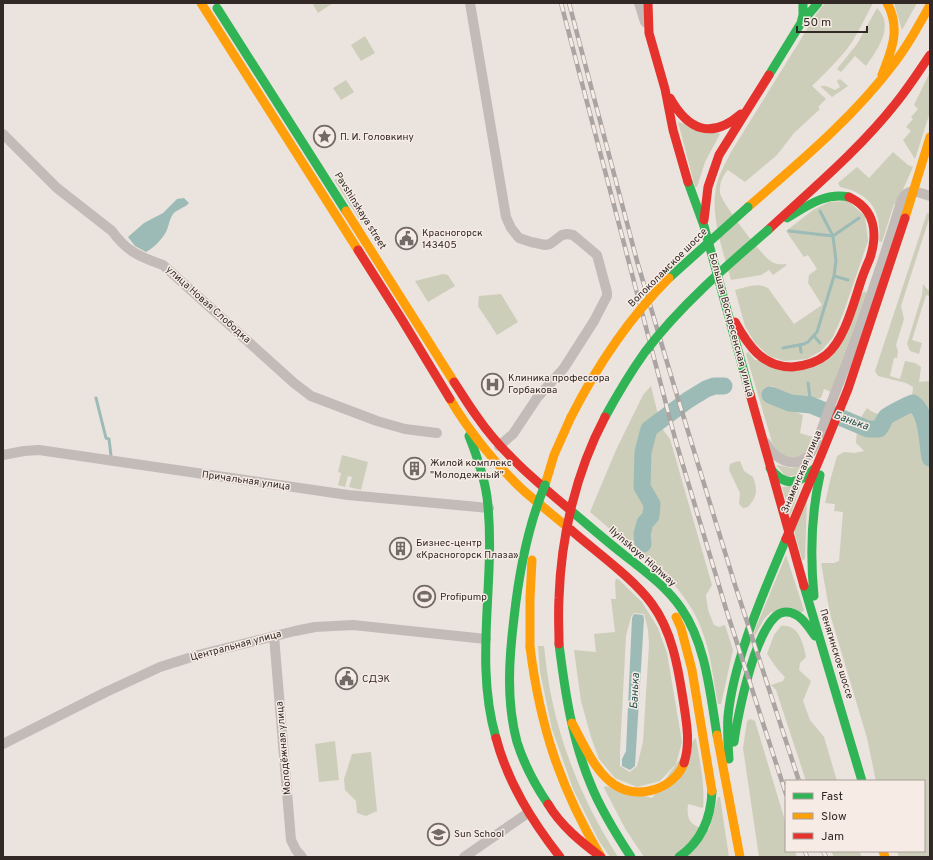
<svg xmlns="http://www.w3.org/2000/svg" width="933" height="860" font-family="Overpass,sans-serif">
  <style>
    .green { fill: #cdceb9; fill-rule: evenodd }
    .water { fill: #9cbab6 }
    .lines { fill: none; stroke-linecap: round; stroke-linejoin: round }
    .stream { stroke: #9cbab6; stroke-width: 3 }
    .river { stroke: #9cbab6; stroke-width: 17 }
    .street { stroke: #c3bbb7; stroke-width: 10 }
    .fast { stroke: #30b455; stroke-width: 9 }
    .slow { stroke: #ff9f0a; stroke-width: 9 }
    .jam { stroke: #e5322d; stroke-width: 9 }
    .rail-casing { stroke: #aaa4a2; stroke-width: 4.5 }
    .rail { stroke: #f7ece5; stroke-width: 3; stroke-dasharray: 9; stroke-linecap: butt }
    .fast-bridge { stroke: #30b455; stroke-width: 9 }
    .slow-bridge { stroke: #ff9f0a; stroke-width: 9 }
    .jam-bridge { stroke: #e5322d; stroke-width: 9 }
    .labels { text-anchor: middle; dominant-baseline: central; stroke-width: 3; stroke-linejoin: round; paint-order: stroke }
    .poi-label { font-size: 10px; fill: #322926; stroke: #f7ece5; text-anchor: start }
    .street-label { font-size: 10px; fill: #322926; stroke: #f7ece5 }
    .water-label { font-size: 11px; font-style: italic; fill: #20504d; stroke: #f7ece5 }
  </style>
  <rect width="100%" height="100%" fill="#eae3de"/>
  <path class="green" d="M312,3h21l-15,10z
    M825,3h48c-7,13 -13,26 -21,39 -11,16 -26,30 -40,44l14,13 -8,8 2,2 -26,24 -17,22 -32,27 -17,-12c-6,6 -9,15 -8,23 2,10 40,60 49,67 5,4 10,5 17,4l1,1 -14,10 -4,-5 -8,5 -30,5c-8,-30 -22,-65 -14,-97 3,-11 9,-21 14,-31l86,-139z
    M894,3h23l-15,27z
    M877,8c18,18 1,41 -11,58l-11,-10 -14,16 -4,-3 20,-25z
    M365,36l10,17 -14,8 -10,-16z
    M930,72v40l-15,47 -12,-19 8,-9 -5,-4 7,-8 -2,-2 7,-8 -4,-4z
    M840,79l8,7 -16,11 -12,-11h6l9,4 5,-3 -3,-6z
    M346,80l8,12 -13,8 -8,-12z
    M678,122l42,12 -15,28 -8,25h-2z
    M893,152l15,13 5,2 -17,38 -2,-1 -12,38 -3,-1c3,-30 -9,-48 -39,-54l-2,-4 19,-16 12,11z
    M336,179h3c9,14 16,29 25,44l-3,-1 -27,-42z
    M848,201l17,15 3,25 -25,73 -10,23 -12,14 -14,8 -23,2 -15,-5 -14,-13 -10,-17 -10,-36c11,-3 23,-8 33,-2l26,36 28,-19 -14,-22 1,-8 8,-6 -9,-14 -4,2 -18,-26 27,-21 16,-8z
    M927,213h3v3l-29,90 3,13 -8,26 2,6 -1,7h-3l-4,18 10,3 5,-18 10,2 6,4 -2,15 11,-1v476h-31l-2,-6h27v-70h-48l-9,-43 -37,-124 -9,-51h13l5,-2 4,-49 -9,-1 1,-7 -10,-1 5,-22 7,-25 7,-4 11,1 9,-2 -8,-8c1,-16 2,-22 11,-35 3,2 5,4 8,5 11,5 29,-10 37,-16l1,-10 -7,-4 -28,-7 -3,-5z
    M443,274l5,1 7,11 -27,16 -13,-21z
    M923,284l4,5 3,2 -1,5 -3,-1 -14,45 10,3 -3,11 -9,-3 -3,-7 15,-49z
    M864,291l3,2 -36,99 -7,-3 -3,9c-16,1 -39,5 -48,-12l-4,1 -1,4 1,10 34,14 -3,18 13,4c-2,5 -4,11 -8,15 -11,11 -28,3 -33,-10l-26,-88 2,-2 7,8 63,5z
    M501,294l17,28 -21,13 -19,-29 1,-10z
    M651,386l10,41 9,12 42,146 -6,10 2,15 6,15 5,2 6,-2 8,25 -12,54h-3c-5,-25 -7,-52 -17,-76 -6,-17 -18,-33 -30,-47l-81,-69 26,-62 27,-55z
    M342,455l26,7 -7,28 -12,-3 3,-10 -4,-1 -3,11 -7,-2 3,-12 -3,-1z
    M740,461l4,10 9,6c5,13 4,20 -5,30l-5,1 -4,-4 1,-11 -11,-23 1,-6 5,-2z
    M805,464l2,1c-3,10 -12,10 -21,12l-9,-11v-1l15,3z
    M801,485l-11,31 -8,-29z
    M807,499l-2,60 -2,1 -1,-1 -8,-29z
    M786,555l18,55 -2,2h-31l-7,7 -20,37z
    M616,579h2l24,23 16,26 9,25 15,89 -6,22 -16,17 -23,6 -22,-9 -16,-19 -8,-22 -10,-36 -7,-51 22,2 -2,-18 21,-2 -4,-33h5l-1,-17zM634,613l10,1 4,16 1,15 -6,97 -6,24 -7,6 -10,-6v-15l6,-115 5,-19z
    M781,626c18,-2 22,17 25,31l-6,6 -1,7 12,11 -8,20 7,19 14,17 13,44h-31l-30,-91 -5,-5 12,-4 2,-4c-8,-7 -12,-15 -18,-23l7,-19z
    M538,646h6c2,18 4,36 8,54 12,57 35,108 66,157h-8l-11,-16 -26,-52 -21,-60 -12,-57z
    M750,719l5,2 31,103v27h9l2,6h-38l-16,-109 4,-27z
    M695,738l1,1c4,23 9,46 7,69l-15,-4c-2,19 4,22 21,26l9,-33h2l9,60h-85l-18,-27 -22,-42 1,-2 47,12z
    M335,741l4,39 -20,2 -4,-38z
    M371,752l6,59 -11,5 -9,-3 -1,-12 -11,-11 -1,-11 8,-25z
    M831,851h28l3,6h-28z"/>
  <path class="water" d="M184,198l5,5c-4,5 -12,6 -16,11 -4,6 -4,12 -7,18 -5,8 -12,16 -20,20l-11,-6 -7,-9 16,-14 19,-10 14,-14z
    M634,614l9,1 1,4 -9,147 -5,4 -8,-4v-7l4,-8 6,-133z"/>
  <g class="lines">
    <path class="stream" d="M789,231l44,5 26,-18
      M834,276l14,4
      M814,336l6,7
      M800,345l1,7
      M783,348l21,-4 4,-2 9,-10 17,-56 2,-15 -3,-25 -13,-25
      M808,383l3,22
      M96,398l10,40 3,1 2,17"/>
    <path class="river" d="M770,395l20,8 21,2 57,24h11c3,-3 4,-8 7,-12 2,-2 23,-13 27,-14 15,10 14,39 17,55
      M643,544l-1,-10 3,-11 6,-7 1,-12 -10,-17 1,-35 6,-23 39,-29 18,-11 8,-3h10"/>
    <path class="street" d="M470,3l36,214 5,11 8,10 12,4 14,3 5,-1 12,-9 5,-1 6,1 5,4 19,16 10,37v4l-13,25 -30,47 -27,30 -24,36 -14,12
      M639,3l6,19
      M3,134l54,54 55,43c14,20 28,26 51,34l131,118 17,13 66,25 28,8 32,4
      M766,443c8,15 26,27 42,13 8,-8 18,-38 22,-50 27,-68 51,-137 72,-207 7,-13 17,-6 28,-3
      M3,455l21,-4 15,-1 309,45 141,13
      M274,636l17,204 5,10 6,7
      M3,744l103,-52 54,-25 38,-12 97,-24 20,-4 38,-2 133,14
      M464,857l64,-44"/>
    <path class="fast" d="M217,8l129,203
      M801,23l2,-8v-12
      M769,75l32,-52 17,-20
      M688,182l16,44 46,168
      M787,218c20,-12 38,-26 62,-21
      M469,436c8,20 15,40 18,61 10,81 -14,162 9,241
      M770,468c14,19 28,17 44,1
      M569,509c18,15 36,31 54,45 20,16 43,32 58,54 25,36 29,85 36,127
      M804,586l58,195
      M814,596c-4,-41 -3,-81 6,-121
      M559,644c6,48 13,96 32,141 10,25 25,49 40,72
      M734,742c3,-23 23,-129 51,-130 14,-1 23,14 30,24
      M729,759c-1,-14 -2,-29 -1,-43 6,-58 36,-124 58,-177
      M679,857c23,-16 32,-39 33,-66"/>
    <path class="slow" d="M201,3l157,247
      M882,75c10,-25 19,-47 5,-72
      M748,207c52,-45 106,-90 147,-145 14,-18 24,-37 35,-57
      M346,211l108,171
      M905,218l25,-81
      M450,399c18,31 47,67 74,92 15,13 31,26 47,39
      M545,485l9,-30 17,-38
      M676,617l5,11 11,42 20,121
      M530,647c10,80 30,140 71,210
      M572,723c18,33 36,82 84,66 12,-4 24,-14 28,-26
      M717,735l23,122
      M883,851l2,6"/>
    <path class="jam" d="M648,3l1,30 16,56 8,41 15,52
      M670,98c18,32 41,42 71,16
      M704,220l4,-33 11,-32 50,-80
      M768,230c44,-41 91,-80 128,-127 13,-16 23,-32 34,-48
      M358,250l43,68 49,81
      M735,322c13,23 27,45 57,45 12,-1 24,-4 34,-12 19,-15 28,-54 36,-77 2,-6 5,-13 8,-20 8,-25 5,-49 -21,-61
      M454,382c8,12 15,24 24,36 24,35 59,64 91,91
      M750,394l54,192
      M571,530c25,22 62,48 81,74 20,27 26,63 31,95 3,21 8,43 1,64
      M786,539l36,-86 26,-64 57,-171
      M496,738c12,45 36,83 64,119"/>
    <defs>
      <path id="rail" d="M561,3l115,439 50,167 60,185
        M569,3l68,258 35,118 63,206 64,196
        M805,851l2,6
        M823,851l3,6"/>
    </defs>
    <use href="#rail" class="rail-casing"/>
    <use href="#rail" class="rail"/>
    <path class="fast-bridge" d="M669,278l79,-71
      M605,417c12,-22 25,-44 40,-65 35,-46 79,-84 123,-122
      M545,485c-18,43 -26,87 -31,133 -5,41 -8,83 3,124 7,22 18,43 31,62"/>
    <path class="slow-bridge" d="M571,417c26,-51 57,-98 98,-139
      M530,647v-49l2,-38"/>
    <path class="jam-bridge" d="M559,644c0,-15 -1,-30 0,-46 2,-62 17,-126 46,-181
      M548,804c13,22 33,38 53,53"/>
  </g>
  <defs>
    <symbol id="sight-ring" viewBox="-11 -11 22 22"><circle r="9.5" fill="#f7ece5" stroke="#726a66" stroke-width="1.5"/><path d="M0-6L1.8-2.2L6-1.7L2.9 1.2L3.7 5.4L0 3.3L-3.7 5.4L-2.9 1.2L-6-1.7L-1.8-2.2Z" fill="#726a66"/></symbol>
    <symbol id="civic-ring" viewBox="-11 -11 22 22"><circle r="9.5" fill="#f7ece5" stroke="#726a66" stroke-width="1.5"/><path d="M-.6-6.5H3V-4.5H.6V-3L4-1V1h2V6H-6V1h2V-1L-.6-3ZM-1.2 2.5V6h2.4V2.5Z" fill="#726a66"/></symbol>
    <symbol id="hospital-ring" viewBox="-11 -11 22 22"><circle r="9.5" fill="#f7ece5" stroke="#726a66" stroke-width="1.5"/><path d="M-5-5h3v3.5h4V-5h3V5h-3V1.5h-4V5h-3Z" fill="#726a66"/></symbol>
    <symbol id="building-ring" viewBox="-11 -11 22 22"><circle r="9.5" fill="#f7ece5" stroke="#726a66" stroke-width="1.5"/><path d="M-4-6H4V6H1V3H-1V6H-4ZM-2.5-4.3h1.7v1.8h-1.7ZM.8-4.3h1.7v1.8H.8ZM-2.5-1h1.7V.8h-1.7ZM.8-1h1.7V.8H.8Z" fill="#726a66"/></symbol>
    <symbol id="stadium-ring" viewBox="-11 -11 22 22"><circle r="9.5" fill="#f7ece5" stroke="#726a66" stroke-width="1.5"/><path d="M0-5a6.5 5 0 1 0 0 10a6.5 5 0 1 0 0-10ZM-3.5-1.8h7v3.6h-7Z" fill="#726a66"/></symbol>
    <symbol id="school-ring" viewBox="-11 -11 22 22"><circle r="9.5" fill="#f7ece5" stroke="#726a66" stroke-width="1.5"/><path d="M0-5L7-2L0 1L-7-2ZM-4 1L0 2.5L4 1V4Q0 6-4 4Z" fill="#726a66"/></symbol>
  </defs>
  <g fill-rule="evenodd">
    <use href="#sight-ring" x="312" y="124" width="25" height="25"/>
    <use href="#civic-ring" x="394" y="226" width="25" height="25"/>
    <use href="#hospital-ring" x="480" y="372" width="25" height="25"/>
    <use href="#building-ring" x="402" y="456" width="25" height="25"/>
    <use href="#building-ring" x="388" y="536" width="25" height="25"/>
    <use href="#stadium-ring" x="412" y="584" width="25" height="25"/>
    <use href="#civic-ring" x="334" y="666" width="25" height="25"/>
    <use href="#school-ring" x="426" y="822" width="25" height="25"/>
  </g>
  <g class="labels">
    <g class="poi-label">
      <text x="340" y="137">П. И. Головкину</text>
      <text x="422" y="233">Красногорск<tspan x="422" dy="12">143405</tspan></text>
      <text x="508" y="378">Клиника профессора<tspan x="508" dy="12">Горбакова</tspan></text>
      <text x="430" y="463">Жилой комплекс<tspan x="430" dy="12">"Молодежный"</tspan></text>
      <text x="416" y="543">Бизнес-центр<tspan x="416" dy="12">«Красногорск Плаза»</tspan></text>
      <text x="440" y="597">Profipump</text>
      <text x="362" y="679">СДЭК</text>
      <text x="454" y="834">Sun School</text>
    </g>
    <g class="street-label">
      <text transform="translate(360 211) rotate(58)">Pavshinskaya street</text>
      <text transform="translate(668 268) rotate(-45)">Волоколамское шоссе</text>
      <text transform="translate(208 305) rotate(42)">улица Новая Слободка</text>
      <text transform="translate(731 325) rotate(75)">Большая Воскресенская улица</text>
      <text transform="translate(802 472) rotate(-67)">Знаменская улица</text>
      <text transform="translate(246 481) rotate(8)">Причальная улица</text>
      <text transform="translate(642 557) rotate(41)">Ilyinskoye Highway</text>
      <text transform="translate(236 646) rotate(-15)">Центральная улица</text>
      <text transform="translate(836 654) rotate(73)">Пенягинское шоссе</text>
      <text transform="translate(284 748) rotate(-95)">Молодёжная улица</text>
    </g>
    <g class="water-label">
      <text transform="translate(851 421) rotate(20)">Банька</text>
      <text transform="translate(635 691) rotate(-87)">Банька</text>
    </g>
  </g>
  <rect width="933" height="860" fill="none" stroke="#322926" stroke-width="8"/>
  <rect x="785" y="780" width="140" height="72" fill="#f7ece5" stroke="#a89e99"/>
  <rect x="793" y="793" width="20" height="6" fill="#30b455" stroke="#a89e99"/>
  <text x="821" y="800" font-size="12" fill="#322926">Fast</text>
  <rect x="793" y="813" width="20" height="6" fill="#ff9f0a" stroke="#a89e99"/>
  <text x="821" y="820" font-size="12" fill="#322926">Slow</text>
  <rect x="793" y="833" width="20" height="6" fill="#e5322d" stroke="#a89e99"/>
  <text x="821" y="840" font-size="12" fill="#322926">Jam</text>
  <path d="M797 26v6h70v-6" fill="none" stroke="#322926" stroke-width="2"/>
  <text x="803" y="26" font-size="12" fill="#322926" stroke="#f7ece5" stroke-width="3" paint-order="stroke">50 m</text>
</svg>
